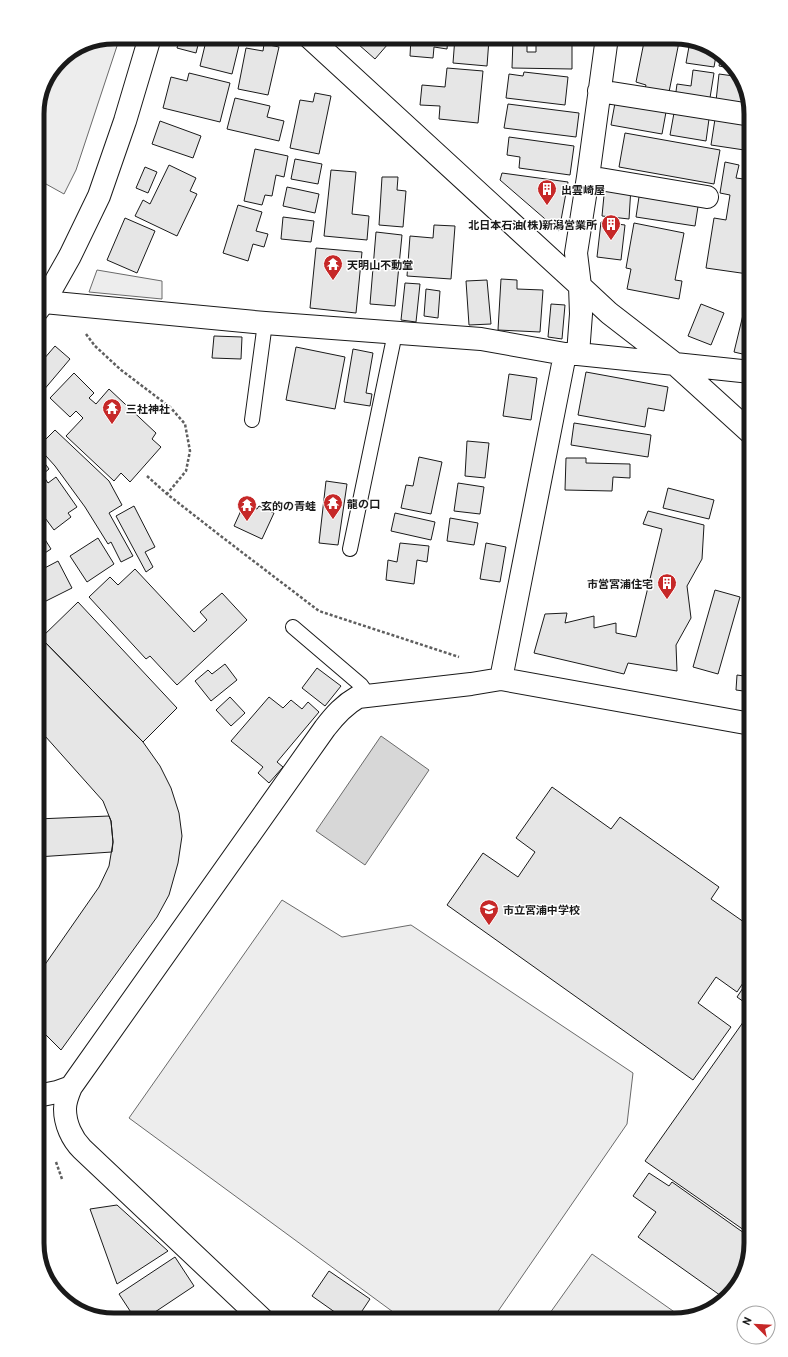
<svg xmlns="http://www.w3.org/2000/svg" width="788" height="1357" font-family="Barlow,'Noto Sans JP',sans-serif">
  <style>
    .built { fill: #ededed; stroke: #6a6a6a }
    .water { fill: #d7d7d7; stroke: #6a6a6a }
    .building { fill: #e6e6e6; stroke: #1a1a1a }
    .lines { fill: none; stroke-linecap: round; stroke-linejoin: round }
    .lane-casing { stroke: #1a1a1a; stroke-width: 16 }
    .street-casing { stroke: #1a1a1a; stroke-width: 24 }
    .secondary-casing { stroke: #1a1a1a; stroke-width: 24 }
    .path { stroke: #5f5f5f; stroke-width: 2.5; stroke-dasharray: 3 2; stroke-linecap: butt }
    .lane { stroke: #fff; stroke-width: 14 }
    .street { stroke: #fff; stroke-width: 22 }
    .secondary { stroke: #fff; stroke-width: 22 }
    .labels { text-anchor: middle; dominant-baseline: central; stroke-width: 3; stroke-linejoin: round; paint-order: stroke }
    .poi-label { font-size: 11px; font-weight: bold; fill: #1a1a1a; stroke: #fff; text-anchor: start }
    .rim { fill: none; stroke: #1a1a1a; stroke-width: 5 }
  </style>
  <rect width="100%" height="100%" fill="#fff"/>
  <path class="built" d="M108,38l10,5 -42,127 -12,24 -27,-15v-70l23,-50 25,-16z
    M97,270l65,11v18l-73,-7z
    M282,900l60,37 69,-12 222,148 -6,51 -135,196h-54l-3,-2 -2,2h-29l-275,-202z
    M592,1254l91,64 -9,2h-129z"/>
  <path class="water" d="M381,736l48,34 -64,95 -49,-34z"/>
  <path class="building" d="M180,37h20l-4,16 -19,-5z
    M207,37h34l-9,37 -32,-8z
    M350,37h44l-19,22z
    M411,37h37l-1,12 -13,-2 -1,11 -23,-2z
    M455,37l34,2 -2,27 -34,-3z
    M645,37h8l26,5 -11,55 -24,-5 2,-7 -10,-3z
    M513,39h14v13h9v-10l36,1v26l-60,-1z
    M690,41l27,9 -3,17 -28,-4z
    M264,44l15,3 -11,48 -30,-6 8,-41 17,3z
    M721,55l13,14 -15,-3z
    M447,68l36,3 -5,52 -39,-4 1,-13 -20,-1 2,-20 23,2z
    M693,70l21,3 -5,31 -34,-5 2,-15 14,2z
    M524,72l44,5 -3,28 -59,-7 3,-24 14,2z
    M189,73l41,10 -10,39 -57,-14 8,-31 16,4z
    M719,74l22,3 2,3 6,26 -33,-5z
    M315,93l16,3 -12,58 -29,-6 10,-48 13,2z
    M235,98l35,8 -3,11 17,4 -5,20 -52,-12z
    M615,103l51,9 -4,22 -51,-9z
    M508,104l71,9 -3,24 -72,-9z
    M674,113l35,6 -3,22 -36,-6z
    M715,119l36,5v27l-40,-6z
    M160,121l41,15 -8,22 -41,-14z
    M625,133l95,17 -6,34 -95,-17z
    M509,137l65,9 -4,29 -51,-7 1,-11 -13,-2z
    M255,149l33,7 -4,21 -8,-2 -4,21 -7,-1 -3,10 -18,-4z
    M295,159l27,5 -4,20 -27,-5z
    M725,162l14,3 -3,13 15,2v20l-4,24h4v30l-3,20 -42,-6 8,-50 12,2 4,-25 -10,-2z
    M169,165l27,13 -6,13 7,3 -20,42 -42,-20 8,-16 7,4z
    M145,167l12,5 -9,21 -12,-5z
    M331,170l25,2 -4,42 17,2 -2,24 -43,-4z
    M502,173l66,9 -9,49 -59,-51z
    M382,177h16l-1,13 9,1 -3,36 -24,-2z
    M605,185l26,2 -2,32 -27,-3z
    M287,187l32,7 -4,19 -32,-7z
    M640,190l59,10 -4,26 -59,-9z
    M238,205l24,7 -6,19 12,3 -4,13 -11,-3 -5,17 -25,-8z
    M283,217l31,4 -3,21 -30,-3z
    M125,218l30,13 -18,42 -30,-13z
    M601,222l24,3 -4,35 -24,-3z
    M634,223l50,10 -9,47 7,1 -3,18 -52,-10 4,-20 -5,-1z
    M434,225l21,1 -4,53 -44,-3 3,-40 23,2z
    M376,232l26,3 -7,71 -25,-2z
    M316,248l46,4 -6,61 -46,-5z
    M501,279l16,1v9l26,1 -3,42 -42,-2z
    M487,280l4,44 -22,1 -3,-44z
    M405,283l15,1 -4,38 -15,-2z
    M750,286h1v70l-17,-4z
    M426,289l14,2 -2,27 -14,-2z
    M551,304l14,1 -3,34 -14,-2z
    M701,304l23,9 -13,32 -23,-9z
    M214,336l28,1 -1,22 -29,-1z
    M55,346l15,13 -33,39v-31z
    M296,347l49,10 -10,52 -49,-9z
    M353,349l20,4 -7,40 6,1 -2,12 -26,-4z
    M586,372l82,15 -4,24 -16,-3 -3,19 -67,-12z
    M74,373l20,20 -5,5 7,6 13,-15 47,44 -4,6 9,8 -31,35 -9,-9 -7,8 -48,-45 17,-18 -7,-7 -6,6 -20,-19z
    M509,374l28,4 -6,42 -28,-4z
    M574,423l77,12 -3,22 -77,-12z
    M55,430l54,51 13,24 -13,8 24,43 -12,6 -10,-20 -3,2 -23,-37 -30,-41 -17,-19z
    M467,441l22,2 -4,35 -20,-2z
    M37,453l12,16 -12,10z
    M419,457l23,5 -11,52 -30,-6 5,-23 7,1z
    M566,458h20v5l44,1v14l-17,-1 -1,14 -47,-1z
    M44,477l4,6 8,-6 21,30 -9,6 3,4 -17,13 -17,-23v-24z
    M326,481l21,3 -9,61 -19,-2z
    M458,483l26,4 -4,27 -26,-3z
    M668,488l46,12 -5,19 -46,-11z
    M244,504l13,5 2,-3 15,7 -12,26 -28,-13z
    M134,506l21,41 -10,5 8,15 -7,5 -30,-56z
    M648,511l56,14 -2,34 -15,27 4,32 -15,27 1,26 -49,-8 -4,11 -90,-21 11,-39 22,-1 -2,10 29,-7v12l22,-5v10l20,4 26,-108 -19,-5z
    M395,513l40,9 -4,18 -40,-9z
    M450,518l28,5 -4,22 -27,-4z
    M39,530l12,19 -14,9v-26z
    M98,538l16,26 -27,18 -17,-26z
    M400,543l29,3 -2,16 -10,-2 -3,24 -28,-4 2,-20 9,2z
    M486,543l20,4 -6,35 -20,-3z
    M58,561l14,27 -32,16 -3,-6v-26z
    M135,569l59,63 13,-12 -7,-8 22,-19 25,27 -70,65 -27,-29 -4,3 -57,-62 21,-20 8,8z
    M715,590l25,7 -22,77 -25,-7z
    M78,602l99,106 -34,34 -102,-104z
    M37,634l106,108 17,24 11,22 8,25 3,23 -4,27 -9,32 -12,22 -96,133 -24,-24v-50l62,-89 10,-21 4,-24 -2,-21 -8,-20 -66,-74z
    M225,664l12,16 -26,21 -16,-20 13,-11 4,4z
    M317,668l24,18 -16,20 -23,-18z
    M737,675l14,2v15l-15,-2z
    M230,697l15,16 -14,13 -15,-16z
    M269,697l14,11 8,-8 11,9 6,-7 11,10 -42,50 6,5 -14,16 -11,-10 5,-6 -32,-26z
    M552,787l59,42 9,-12 99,70 -8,12 40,28v44l-14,21 -21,-15 -18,26 33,24 -38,53 -246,-175 36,-52 35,24 17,-25 -19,-14z
    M109,816l2,5 2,21 -1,10 -75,5v-38z
    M749,979l2,1v27l-14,-10z
    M751,1011v224l-106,-74z
    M649,1173l20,13 3,-4 79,56v5l-13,43 -14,12 -86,-61 18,-25 -23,-16z
    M117,1205l51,46 -51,33 -27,-75z
    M175,1257l19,29 -51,34h-7l-17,-26z
    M329,1271l41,28 -14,21h-10l-34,-24z"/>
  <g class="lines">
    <defs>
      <path id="lane" d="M590,37l16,2
        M252,420l13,-97
        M350,549l45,-216
        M293,627l68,58 7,10"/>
      <path id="street" d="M309,37l271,249 1,28 -3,40 97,10 76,69
        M607,37l-19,140 -12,76 4,33 29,27 66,51 76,8
        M599,91l152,24
        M588,177l119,20
        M44,302l221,21 216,16 84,15h13
        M501,679l64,-325
        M37,1096l20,-4 14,-5
        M263,1320l-181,-171c-10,-10 -17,-25 -17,-40 0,-8 3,-15 6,-22l254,-359c10,-13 19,-23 33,-31l113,-13 30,-5 250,45"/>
      <path id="secondary" d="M37,311l7,-9 26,-46 29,-60 26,-75 25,-84"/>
    </defs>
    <use href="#lane" class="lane-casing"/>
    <use href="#street" class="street-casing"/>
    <use href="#secondary" class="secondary-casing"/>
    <path class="path" d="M86,334l9,12 26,24 49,37 15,17 5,27 -4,20 -19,23
      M147,476l20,18 55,43 97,74 140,46
      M56,1162l6,17"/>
    <use href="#lane" class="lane"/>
    <use href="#street" class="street"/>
    <use href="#secondary" class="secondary"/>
  </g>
  <defs>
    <symbol id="building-pin" viewBox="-11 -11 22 30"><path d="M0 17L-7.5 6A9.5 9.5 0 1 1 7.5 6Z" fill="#c62828" stroke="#fff"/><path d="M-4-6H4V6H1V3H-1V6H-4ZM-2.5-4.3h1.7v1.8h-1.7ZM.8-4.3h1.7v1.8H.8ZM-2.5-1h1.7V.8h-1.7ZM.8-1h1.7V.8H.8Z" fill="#fff"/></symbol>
    <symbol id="temple-pin" viewBox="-11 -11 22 30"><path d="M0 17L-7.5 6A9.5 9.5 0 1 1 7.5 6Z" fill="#c62828" stroke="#fff"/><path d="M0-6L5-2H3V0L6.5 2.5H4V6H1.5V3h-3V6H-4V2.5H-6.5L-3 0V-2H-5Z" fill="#fff"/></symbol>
    <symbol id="school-pin" viewBox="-11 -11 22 30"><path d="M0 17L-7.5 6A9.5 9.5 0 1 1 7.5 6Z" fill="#c62828" stroke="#fff"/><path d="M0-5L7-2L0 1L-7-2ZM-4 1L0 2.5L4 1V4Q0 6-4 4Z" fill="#fff"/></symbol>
  </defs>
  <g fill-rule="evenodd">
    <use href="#building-pin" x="536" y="178" width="22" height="30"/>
    <use href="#building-pin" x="600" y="213" width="22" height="30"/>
    <use href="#temple-pin" x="322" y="253" width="22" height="30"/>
    <use href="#temple-pin" x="101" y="397" width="22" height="30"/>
    <use href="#temple-pin" x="322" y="492" width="22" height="30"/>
    <use href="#temple-pin" x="236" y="494" width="22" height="30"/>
    <use href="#building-pin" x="656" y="572" width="22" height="30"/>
    <use href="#school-pin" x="478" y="898" width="22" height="30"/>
  </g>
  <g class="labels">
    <g class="poi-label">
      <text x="561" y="189">出雲崎屋</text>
      <text x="597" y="224" text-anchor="end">北日本石油(株)新潟営業所</text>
      <text x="347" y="264">天明山不動堂</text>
      <text x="126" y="408">三社神社</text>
      <text x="347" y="503">龍の口</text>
      <text x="261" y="505">玄的の青蛙</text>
      <text x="653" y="583" text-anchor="end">市営宮浦住宅</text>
      <text x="503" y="909">市立宮浦中学校</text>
    </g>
  </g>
  <path d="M0 0H788V1357H0ZM114 44H674A70 70 0 0 1 744 114V1243A70 70 0 0 1 674 1313H114A70 70 0 0 1 44 1243V114A70 70 0 0 1 114 44Z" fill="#fff" fill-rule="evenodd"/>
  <path class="rim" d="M114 44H674A70 70 0 0 1 744 114V1243A70 70 0 0 1 674 1313H114A70 70 0 0 1 44 1243V114A70 70 0 0 1 114 44Z"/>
  <g transform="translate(756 1325) rotate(294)"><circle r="19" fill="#ffffff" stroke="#a3a3a3"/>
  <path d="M0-3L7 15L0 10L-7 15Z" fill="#c62828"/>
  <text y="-6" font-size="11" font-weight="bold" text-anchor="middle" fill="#1a1a1a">N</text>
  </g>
</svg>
